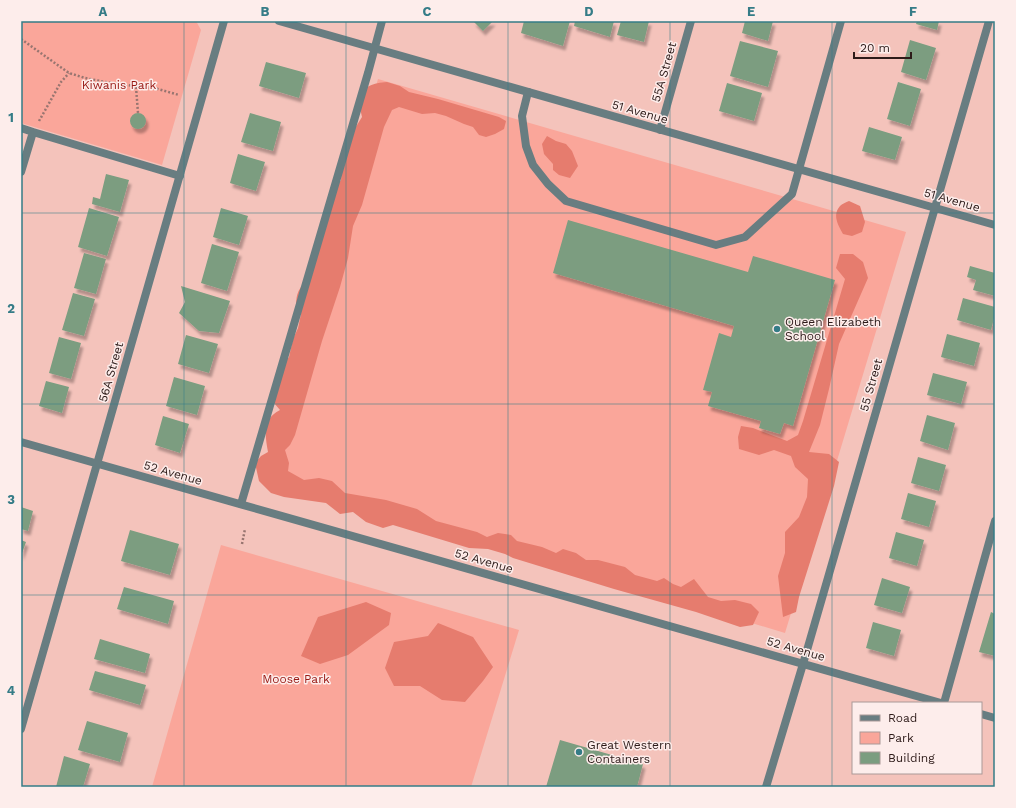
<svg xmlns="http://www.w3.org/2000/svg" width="1016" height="808" font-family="'Work Sans',sans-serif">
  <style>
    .green { fill: #faa69a }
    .forest { fill: #e67c6e }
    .building { fill: #7b9d80; filter: url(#shadow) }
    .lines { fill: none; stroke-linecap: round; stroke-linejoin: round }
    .path { stroke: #987570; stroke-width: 2.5; stroke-dasharray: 2 2; stroke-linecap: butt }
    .service { stroke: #687d81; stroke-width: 8 }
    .minor { stroke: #687d81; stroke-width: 8 }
    .grid { fill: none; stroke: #357c87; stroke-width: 1; stroke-opacity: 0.55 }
    .poi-dot { fill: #357c87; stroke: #fdedeb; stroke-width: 1.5 }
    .labels { text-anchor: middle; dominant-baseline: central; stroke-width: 3; stroke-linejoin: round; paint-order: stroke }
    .street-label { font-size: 12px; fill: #2d1b19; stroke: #fdedeb }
    .park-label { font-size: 12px; fill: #981813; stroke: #fdedeb }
    .poi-label { font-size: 12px; fill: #2d1b19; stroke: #fdedeb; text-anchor: start }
    .neatline { fill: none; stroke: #357c87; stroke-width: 1.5 }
    .grid-label { font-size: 13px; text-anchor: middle; font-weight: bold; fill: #357c87 }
  </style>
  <defs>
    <filter id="shadow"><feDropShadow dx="2.5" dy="4.5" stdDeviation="1" flood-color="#0004"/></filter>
  </defs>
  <rect width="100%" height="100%" fill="#f4c3bb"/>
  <path class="green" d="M21,21h175l5,9 -39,135 -141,-42z
    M378,79l528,153 -121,401 -521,-157z
    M221,545l298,85 -48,157h-319z"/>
  <path class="forest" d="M387,82l13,4 9,6 29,7 61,18 7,4 -2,8 -9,5 -9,3 -7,-2 -6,-8 -9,-3 -18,-8 -11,-3 -13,1 -23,-7 -7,3 -8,17 -22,78 -9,21 -5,32 -8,29 -18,54 -27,94 -5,10 -5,5 4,13 -1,8 16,9 15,-2 13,3 13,12 41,7 31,9 19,12 41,11 10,5 11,-4 13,2 6,6 25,6 14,6 7,-4 13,4 10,7h12l27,7 10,8 22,6 7,-3 9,6 8,3 13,-8 14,18 13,4 14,-1 16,4 8,8 -6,13 -13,2 -44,-15 -82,-23 -101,-31 -8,-4 -17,-5 -19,-1 -76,-23 -10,3 -17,-6 -13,-10 -13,2 -14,-11 -42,-6 -13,-4 -12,-12 -4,-18 6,-7 7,-4c-3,-17 -6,-33 12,-42l-6,-7 9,-39 6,-7 4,-18 5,-11 3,-14 -5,-5c0,-13 1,-18 9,-27l23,-82 13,-20 1,-14 10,-33 10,-16c-1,-5 -3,-11 -3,-17 2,-14 15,-17 28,-18z
    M547,136l9,5 10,3 6,7 6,15 -8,12 -11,-3 -6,-5v-6l-9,-10 -2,-10z
    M849,201l11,5 5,16 -3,10 -10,4 -9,-2c-5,-9 -11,-19 -3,-28 2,-2 6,-4 9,-5z
    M840,254h13l10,8 5,16 -29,66 -10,45 -9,36 -11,27 20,2 10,8 -5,24 -35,111 -3,15 -13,5 -5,-41 7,-23v-21l14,-15 8,-20 1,-18 -13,-12 -4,-11 -17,-6 -15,5 -20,-6 -1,-12 3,-11 12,2 34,13 11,-6 5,-14 42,-142 -9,-11z
    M366,602l25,11 -2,12 -41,30 -28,9 -19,-8 17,-39z
    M438,623l35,14 20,30 -10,14 -18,21 -23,-2 -22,-14h-26l-9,-18 9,-26 34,-6z"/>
  <path class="building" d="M473,21h20l-10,10z
    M524,21h46l-7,25 -42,-13z
    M575,21h39l-4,16 -36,-11z
    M621,21h28l-5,21 -27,-7z
    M745,21h28l-5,20 -26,-8z
    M917,21h22l-2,9 -21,-6z
    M910,40l26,8 -10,32 -25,-8z
    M740,41l38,10 -10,36 -38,-11z
    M266,62l40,11 -7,25 -40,-12z
    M898,82l23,7 -11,37 -23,-7z
    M727,83l35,10 -8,28 -35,-10z
    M250,113l31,9 -8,29 -32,-9z
    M130 121a8 8 0 1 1 16 0a8 8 0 1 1-16 0Z
    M869,127l33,10 -7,23 -33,-9z
    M238,154l27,8 -9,29 -26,-8z
    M106,174l23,6 -9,32 -28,-8 1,-7 7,2z
    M89,208l30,9 -12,39 -29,-9z
    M221,208l27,8 -9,29 -26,-8z
    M568,220l180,52 5,-16 82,24 -42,146 -9,-3 -4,11 -21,-6 2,-7 -53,-15 4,-14 -9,-2 16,-57 12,4 3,-11 -181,-53z
    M212,244l27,8 -12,39 -26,-8z
    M84,253l22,6 -10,35 -22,-6z
    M970,266l25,7v23l-22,-6 3,-10 -9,-3z
    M181,286l49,15 -11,32 -20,-2 -20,-18 6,-11z
    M73,293l22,6 -11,37 -22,-6z
    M963,298l32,9v7l-4,16 -34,-10z
    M947,334l33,9 -6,23 -33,-9z
    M186,335l32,9 -9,29 -31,-9z
    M59,337l22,6 -10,36 -22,-6z
    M933,373l34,9 -6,22 -34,-9z
    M174,377l31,9 -8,29 -31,-9z
    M46,381l23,6 -7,26 -23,-7z
    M927,415l28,8 -7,27 -28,-9z
    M163,416l26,8 -9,29 -25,-8z
    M918,457l28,8 -7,26 -28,-8z
    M908,493l28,8 -7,26 -28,-8z
    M21,507l12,4 -5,20 -7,-2z
    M130,530l49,14 -9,31 -49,-14z
    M896,532l28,8 -7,26 -28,-8z
    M21,540l5,2 -5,14z
    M882,578l28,9 -8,26 -28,-8z
    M124,587l50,14 -6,23 -51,-15z
    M991,612l4,2v42l-16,-4z
    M873,622l28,8 -7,26 -28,-8z
    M100,639l50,15 -5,19 -51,-14z
    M95,671l51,14 -6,20 -51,-15z
    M87,721l41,12 -8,29 -42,-12z
    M560,740l83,24 -6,23h-91z
    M64,756l26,8 -7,23h-27z"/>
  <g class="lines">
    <path class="path" d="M21,39l38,27 10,7 16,5 20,4 53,7 21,6
      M136,87l2,26
      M39,121l22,-39 8,-9
      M242,544l3,-15"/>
    <path class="service" d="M528,92l-6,24 4,30 7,19 15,19 18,17 150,44 29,-8 47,-43 49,-173
      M21,128l12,4 -12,40
      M33,132l147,44
      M241,504l127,-431 14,-52
      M944,703l51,-182
      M766,787l37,-123"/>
    <path class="minor" d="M279,21l716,204
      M660,130l31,-109
      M21,442l920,261
      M803,664l186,-643
      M981,714l14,4
      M21,729l203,-708"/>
  </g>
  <path class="grid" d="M184,21v766M346,21v766M508,21v766M670,21v766M832,21v766M21,213h974M21,404h974M21,595h974"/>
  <g class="poi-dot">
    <circle cx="777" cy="329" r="4"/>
    <circle cx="579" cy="752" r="4"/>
  </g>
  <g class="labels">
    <g class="street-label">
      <text transform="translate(664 72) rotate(-74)">55A Street</text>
      <text transform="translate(640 112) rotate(16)">51 Avenue</text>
      <text transform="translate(952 200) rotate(16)">51 Avenue</text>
      <text transform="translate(111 372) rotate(-74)">56A Street</text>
      <text transform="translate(871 385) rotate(-74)">55 Street</text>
      <text transform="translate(173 473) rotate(16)">52 Avenue</text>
      <text transform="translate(484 561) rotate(16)">52 Avenue</text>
      <text transform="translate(796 649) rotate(16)">52 Avenue</text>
    </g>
    <g class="park-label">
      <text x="119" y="85">Kiwanis Park</text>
      <text x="296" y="679">Moose Park</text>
    </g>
    <g class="poi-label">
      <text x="785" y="322">Queen Elizabeth<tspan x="785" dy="14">School</tspan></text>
      <text x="587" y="745">Great Western<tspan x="587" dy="14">Containers</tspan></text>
    </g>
  </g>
  <rect width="1016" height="808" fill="none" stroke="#fdedeb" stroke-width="44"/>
  <rect x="852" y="702" width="130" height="72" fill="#fdedeb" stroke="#aa9997"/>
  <rect x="860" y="715" width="20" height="6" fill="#687d81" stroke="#aa9997"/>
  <text x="888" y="722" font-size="12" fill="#2d1b19">Road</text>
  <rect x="860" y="732" width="20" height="12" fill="#faa69a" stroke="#aa9997"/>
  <text x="888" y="742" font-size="12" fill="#2d1b19">Park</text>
  <rect x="860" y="752" width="20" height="12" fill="#7b9d80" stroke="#aa9997"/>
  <text x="888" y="762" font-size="12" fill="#2d1b19">Building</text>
  <path d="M854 52v6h57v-6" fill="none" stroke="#2d1b19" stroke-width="2"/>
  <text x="860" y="52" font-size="12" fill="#2d1b19" stroke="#fdedeb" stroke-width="3" paint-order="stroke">20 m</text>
  <rect x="22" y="22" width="972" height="764" class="neatline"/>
  <g class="grid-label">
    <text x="103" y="16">A</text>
    <text x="265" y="16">B</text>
    <text x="427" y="16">C</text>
    <text x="589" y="16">D</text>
    <text x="751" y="16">E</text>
    <text x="913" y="16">F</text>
    <text x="11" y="122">1</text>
    <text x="11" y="313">2</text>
    <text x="11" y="504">3</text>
    <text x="11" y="695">4</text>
  </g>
</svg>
